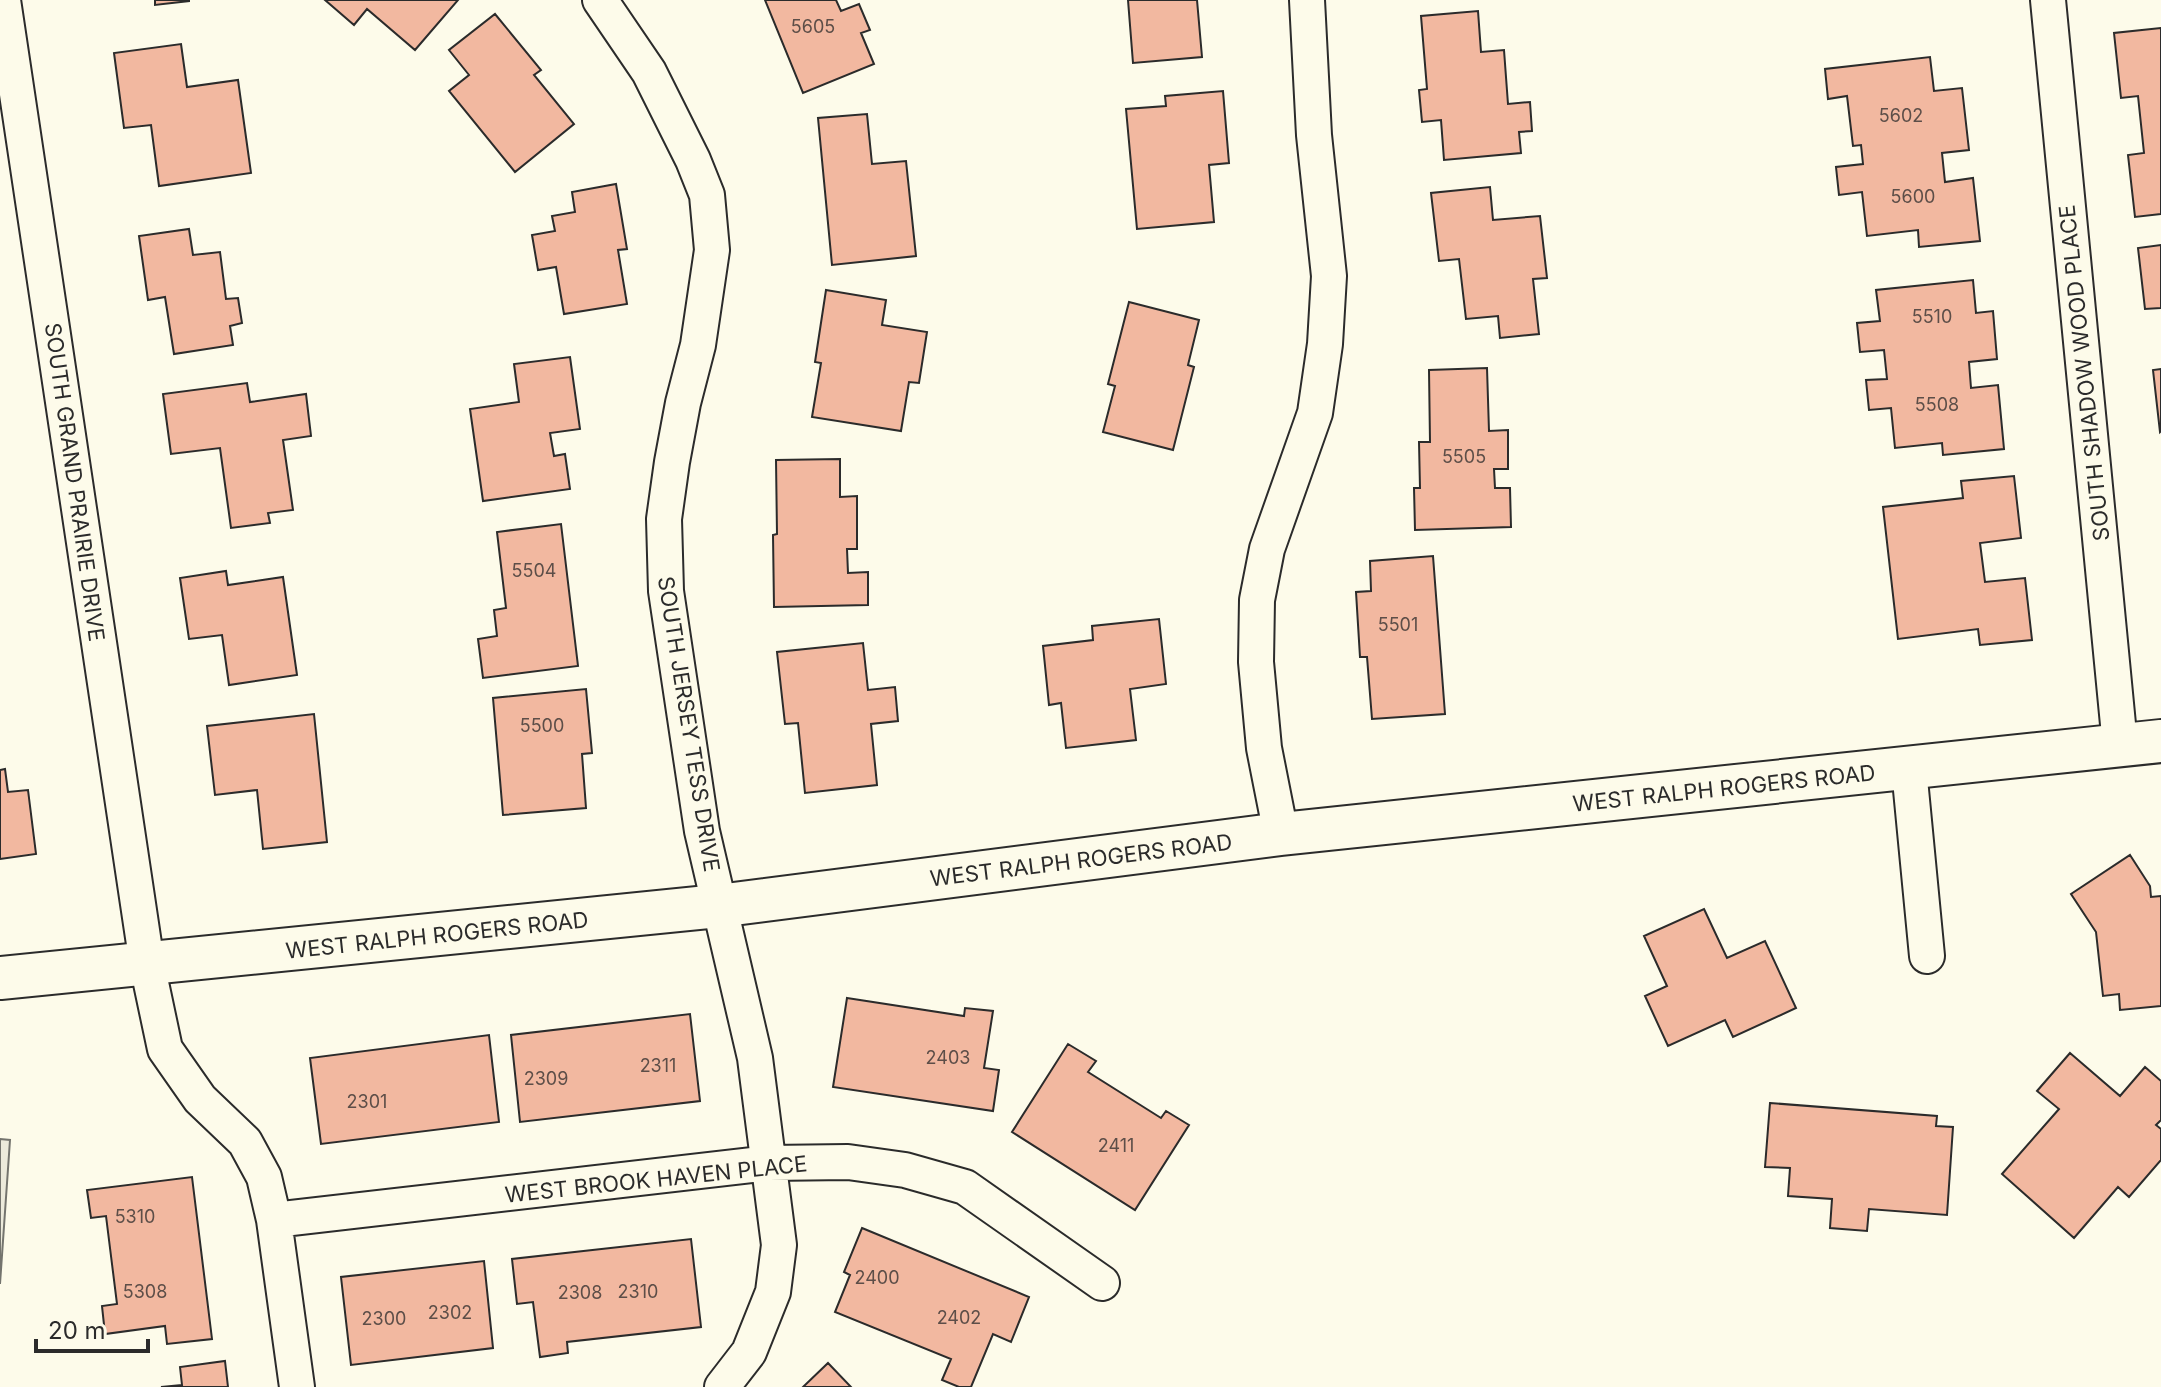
<svg xmlns="http://www.w3.org/2000/svg" width="2161" height="1387" font-family="Inter,sans-serif">
  <style>
    .parking { fill: #eceadb; stroke: #74746e; stroke-width: 2 }
    .building { fill: #f2b8a0; stroke: #2b2b2b; stroke-width: 2 }
    .lines { fill: none; stroke-linecap: round; stroke-linejoin: round }
    .minor-casing { stroke: #2b2b2b; stroke-width: 38 }
    .tertiary-casing { stroke: #2b2b2b; stroke-width: 46 }
    .minor { stroke: #fdfbea; stroke-width: 34 }
    .tertiary { stroke: #fdfbea; stroke-width: 42 }
    .labels { text-anchor: middle; dominant-baseline: central; stroke-width: 6; stroke-linejoin: round; paint-order: stroke }
    .number-label { font-size: 18px; fill: #5d4e48 }
    .street-label { font-size: 22px; fill: #2b2b2b; stroke: #fdfbea }
  </style>
  <rect width="100%" height="100%" fill="#fdfbea"/>
  <path class="parking" d="M0,1139l10,1 -10,144z"/>
  <path class="building" d="M155,0h34v1l-34,4z
    M325,0h133l-43,50 -48,-41 -13,16z
    M765,0h71l5,11 18,-7 11,26 -9,3 13,31 -71,29z
    M1128,0h69l5,57 -69,6z
    M1478,11l3,41 23,-2 4,54 22,-2 2,29 -13,1 2,21 -77,7 -3,-40 -19,2 -3,-32 8,-1 -6,-73z
    M495,14l46,56 -7,5 40,49 -59,48 -66,-81 20,-16 -20,-25z
    M2161,28v186l-26,3 -7,-62 16,-2 -6,-57 -17,2 -7,-65z
    M181,44l6,43 51,-7 13,93 -92,13 -8,-61 -27,3 -10,-75z
    M1930,57l4,34 28,-3 7,62 -27,3 3,29 28,-4 7,63 -61,6 -1,-17 -51,6 -5,-44 -23,3 -3,-28 27,-3 -2,-19 -8,1 -6,-50 -19,3 -3,-30z
    M1223,91l6,72 -20,2 5,57 -77,7 -11,-120 40,-3 -1,-10z
    M867,114l5,50 34,-3 10,95 -84,9 -14,-147z
    M616,184l11,65 -9,1 9,54 -63,10 -8,-47 -18,3 -6,-35 23,-4 -3,-15 23,-4 -3,-20z
    M1490,187l3,33 47,-4 7,62 -14,1 6,55 -39,4 -2,-22 -32,3 -7,-60 -20,2 -8,-68z
    M189,229l4,26 27,-3 6,47 12,-1 4,25 -12,3 3,19 -59,9 -9,-57 -17,3 -9,-64z
    M2161,245v63l-16,1 -7,-61z
    M1973,280l3,33 17,-2 4,48 -28,3 2,26 27,-3 6,64 -61,6 -1,-12 -47,5 -4,-40 -22,2 -3,-30 21,-1 -3,-29 -24,2 -3,-29 23,-2 -4,-31z
    M826,290l60,10 -4,25 45,7 -8,51 -10,-1 -8,49 -89,-14 9,-54 -6,-1z
    M1129,302l70,18 -11,45 6,2 -21,83 -70,-18 12,-46 -7,-2z
    M570,357l10,72 -30,4 4,23 11,-2 5,35 -87,12 -13,-92 49,-7 -5,-38z
    M1487,368l2,63 19,-1v39h-14l1,19h15l1,39 -96,3 -1,-42h6l-1,-46h11l-1,-72z
    M2161,369v62l-1,1 -7,-62z
    M247,383l3,19 56,-8 5,42 -28,4 10,70 -25,3 2,10 -39,5 -11,-80 -49,6 -8,-60z
    M840,459v38l17,-1v53h-10l1,24 20,-1v33l-94,2 -1,-72 4,-1 -1,-74z
    M2014,476l7,62 -41,5 5,39 40,-4 7,62 -52,5 -2,-16 -80,10 -15,-132 80,-9 -2,-17z
    M561,524l17,142 -95,12 -5,-39 19,-3 -3,-26 12,-2 -9,-76z
    M1433,556l12,158 -73,5 -5,-62h-7l-4,-65 15,-1 -1,-30z
    M226,571l2,14 55,-8 14,98 -68,10 -7,-50 -33,4 -9,-61z
    M1159,619l7,65 -36,5 6,51 -70,8 -5,-45 -12,2 -6,-59 50,-6 -1,-14z
    M863,643l5,47 27,-3 3,34 -27,3 6,61 -72,8 -7,-70 -13,1 -8,-72z
    M586,689l6,64 -10,1 4,54 -83,7 -10,-117z
    M314,714l13,128 -64,7 -6,-59 -42,5 -8,-69z
    M5,769l3,23 20,-2 8,64 -36,5v-89z
    M2130,855l20,31 1,11 10,-1v110l-41,4 -1,-16 -16,2 -7,-64 -25,-38z
    M1704,909l23,49 38,-17 31,67 -63,29 -8,-17 -57,26 -23,-50 22,-10 -23,-50z
    M847,998l117,18 1,-8 28,3 -9,57 15,2 -6,41 -160,-24z
    M690,1014l10,87 -180,21 -9,-87z
    M489,1035l10,87 -178,22 -11,-86z
    M1068,1044l28,17 -8,11 73,46 5,-7 23,14 -54,85 -123,-78z
    M2070,1053l50,43 25,-29 16,14v39l-5,5 5,4v31l-32,37 -11,-10 -44,51 -72,-64 57,-65 -22,-18z
    M1770,1103l167,13 -1,10 17,1 -6,88 -78,-6 -2,22 -37,-3 2,-29 -44,-3 2,-28 -25,-1z
    M192,1177l20,162 -45,5 -2,-18 -60,8 -3,-28 15,-2 -11,-88 -15,2 -4,-28z
    M862,1228l167,69 -18,45 -18,-8 -22,53h-12l-17,-7 9,-21 -116,-47 15,-37 -6,-3z
    M691,1239l10,88 -134,15 1,11 -28,4 -7,-55 -16,2 -5,-45z
    M484,1261l9,87 -142,17 -10,-88z
    M225,1361l3,26h-67l21,-2 -2,-18z
    M828,1363l23,24h-48z"/>
  <g class="lines">
    <defs>
      <path id="minor" d="M3,0l144,964 18,85 35,50 45,43 19,35 10,43 23,167
        M600,0l49,72 44,88 14,35 5,55 -14,95 -15,58 -11,59 -8,57 2,72 36,240 53,227 24,187 -6,47 -24,60 -27,35
        M2048,0l72,745
        M1909,769l18,187
        M1281,834l-17,-86 -8,-86 1,-62 10,-51 48,-136 10,-69 4,-68 -15,-141 -7,-135
        M274,1220l495,-57 79,-1 57,8 60,17 137,96"/>
      <path id="tertiary" d="M0,978l718,-72 563,-72 880,-93"/>
    </defs>
    <use href="#minor" class="minor-casing"/>
    <use href="#tertiary" class="tertiary-casing"/>
    <use href="#minor" class="minor"/>
    <use href="#tertiary" class="tertiary"/>
  </g>
  <g class="labels">
    <g class="number-label">
      <text x="813" y="26">5605</text>
      <text x="1901" y="115">5602</text>
      <text x="1913" y="196">5600</text>
      <text x="1932" y="316">5510</text>
      <text x="1937" y="404">5508</text>
      <text x="1464" y="456">5505</text>
      <text x="534" y="570">5504</text>
      <text x="1398" y="624">5501</text>
      <text x="542" y="725">5500</text>
      <text x="948" y="1057">2403</text>
      <text x="658" y="1065">2311</text>
      <text x="546" y="1078">2309</text>
      <text x="367" y="1101">2301</text>
      <text x="1116" y="1145">2411</text>
      <text x="135" y="1216">5310</text>
      <text x="877" y="1277">2400</text>
      <text x="145" y="1291">5308</text>
      <text x="638" y="1291">2310</text>
      <text x="580" y="1292">2308</text>
      <text x="450" y="1312">2302</text>
      <text x="959" y="1317">2402</text>
      <text x="384" y="1318">2300</text>
    </g>
    <g class="street-label">
      <text transform="translate(2084 373) rotate(-96)">SOUTH SHADOW WOOD PLACE</text>
      <text transform="translate(75 482) rotate(82)">SOUTH GRAND PRAIRIE DRIVE</text>
      <text transform="translate(689 724) rotate(81)">SOUTH JERSEY TESS DRIVE</text>
      <text transform="translate(1724 788) rotate(-6)">WEST RALPH ROGERS ROAD</text>
      <text transform="translate(1081 860) rotate(-7)">WEST RALPH ROGERS ROAD</text>
      <text transform="translate(437 935) rotate(-6)">WEST RALPH ROGERS ROAD</text>
      <text transform="translate(656 1179) rotate(-6)">WEST BROOK HAVEN PLACE</text>
    </g>
  </g>
  <path d="M36 1339v12h112v-12" fill="none" stroke="#2b2b2b" stroke-width="4"/>
  <text x="48" y="1339" font-size="24" fill="#2b2b2b" stroke="#fdfbea" stroke-width="6" paint-order="stroke">20 m</text>
</svg>
